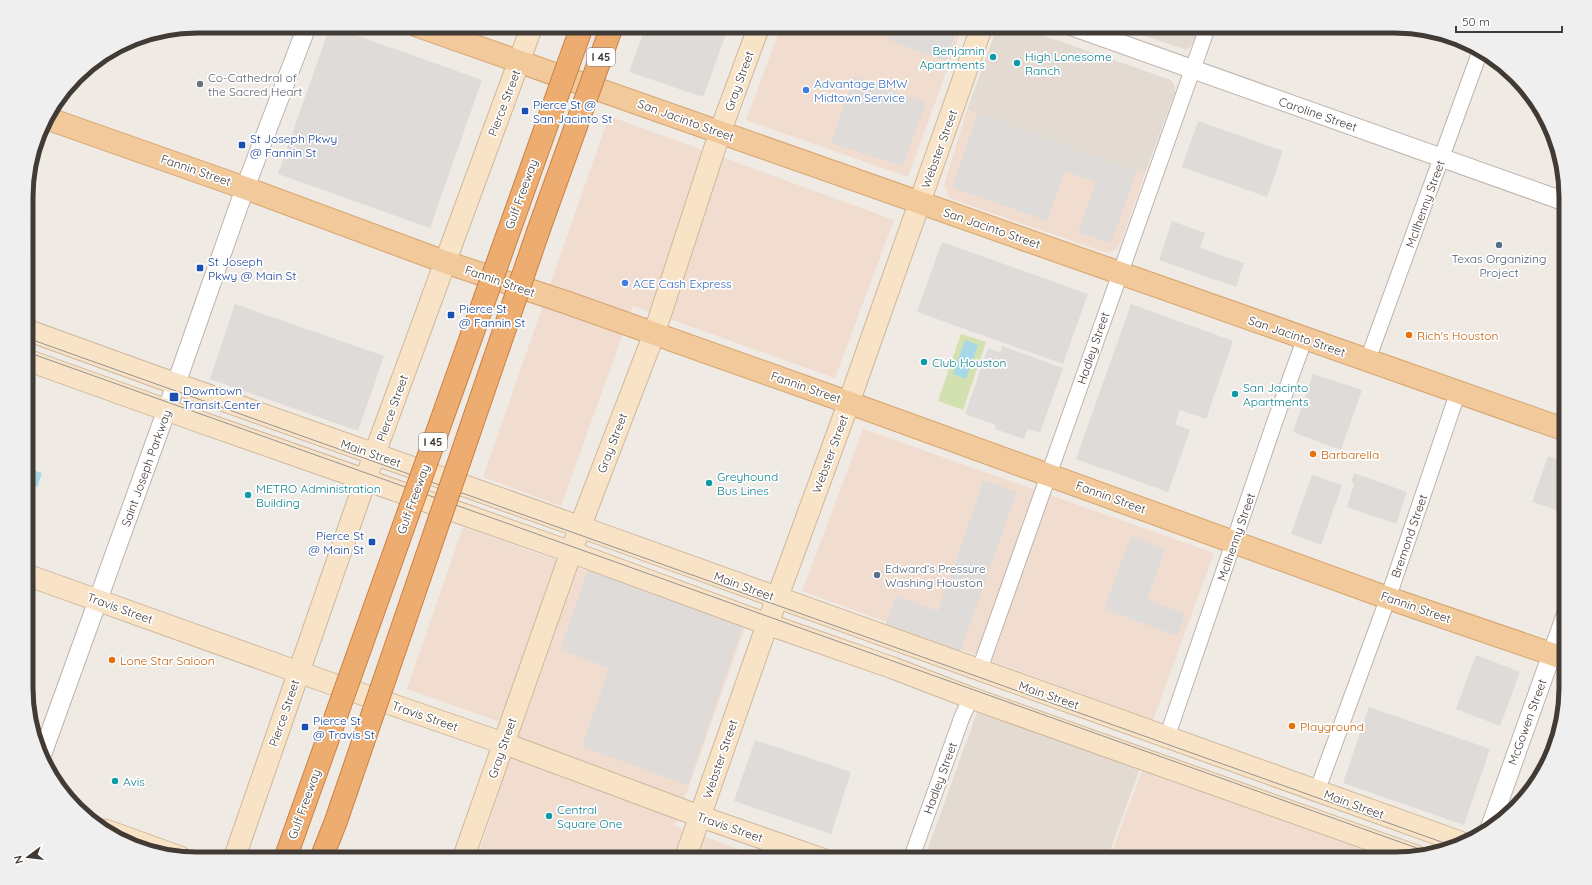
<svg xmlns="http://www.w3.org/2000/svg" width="1592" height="885" font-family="Quicksand,sans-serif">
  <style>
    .residential { fill: #e3dbd2 }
    .commercial { fill: #f0ddd0 }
    .green { fill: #d3e0b0 }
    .parking { fill: #dedbd9 }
    .water { fill: #a6d8e7 }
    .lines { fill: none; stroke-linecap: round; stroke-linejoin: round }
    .minor-casing { stroke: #bdb3ab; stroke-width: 17 }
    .tertiary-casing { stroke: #bdb3ab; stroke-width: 20 }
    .secondary-casing { stroke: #ceb79b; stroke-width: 23 }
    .primary-casing { stroke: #d5a36c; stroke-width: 24 }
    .minor { stroke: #fff; stroke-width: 15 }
    .tertiary { stroke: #fff; stroke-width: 18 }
    .secondary { stroke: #f8e3c6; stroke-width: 21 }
    .primary { stroke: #f2c99a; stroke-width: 22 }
    .tram { stroke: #939393; stroke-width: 1 }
    .motorway-bridge-casing { stroke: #cb8043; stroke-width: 24; stroke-linecap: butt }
    .motorway-bridge { stroke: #edad71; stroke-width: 22 }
    .culture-dot { fill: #0f9aa8; stroke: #fff; stroke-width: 1.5 }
    .worship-dot { fill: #6b7280; stroke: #fff; stroke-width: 1.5 }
    .shop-dot { fill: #3f7fe0; stroke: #fff; stroke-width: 1.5 }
    .transit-dot { fill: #1a4fb4; stroke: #fff; stroke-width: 1.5 }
    .service-dot { fill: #5c6f8a; stroke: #fff; stroke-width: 1.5 }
    .food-dot { fill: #e8710a; stroke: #fff; stroke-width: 1.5 }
    .labels { text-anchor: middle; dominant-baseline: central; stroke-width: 3.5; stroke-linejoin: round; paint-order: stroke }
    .shield { fill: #fff; stroke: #7a7572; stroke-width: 1 }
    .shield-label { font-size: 11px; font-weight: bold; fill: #413a35 }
    .culture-label { font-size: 12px; fill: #0d838f; stroke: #fff; text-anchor: start }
    .worship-label { font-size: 12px; fill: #5b616d; stroke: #fff; text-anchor: start }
    .street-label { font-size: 12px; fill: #413a35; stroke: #fff }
    .shop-label { font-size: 12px; fill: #366cbe; stroke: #fff; text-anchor: start }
    .transit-label { font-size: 12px; fill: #164399; stroke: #fff; text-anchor: start }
    .service-label { font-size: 12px; fill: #4e5e75; stroke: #fff }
    .food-label { font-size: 12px; fill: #c56008; stroke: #fff; text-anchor: start }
    .rim { fill: none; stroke: #413a35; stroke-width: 5 }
  </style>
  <rect width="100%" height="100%" fill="#f0eae4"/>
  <path class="residential" d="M999,26h17l155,54 4,6v7l-30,80 -178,-63 29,-80z
    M1114,26h85l-6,17 -6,7z
    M979,707l162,59 -34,93h-183z"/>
  <path class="commercial" d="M472,26h40l-5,5 -10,2 -7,-1z
    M781,26h182l-55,151 -162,-57z
    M967,110l178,63 -24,69 -6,8 -6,2 -8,-1 -147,-51 -5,-3 -5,-12z
    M609,116l285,104 -59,158 -202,-72 -72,200 -78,-29z
    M863,429l351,124 -61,167 -351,-129z
    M463,527l282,100 -70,199 92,33h-290l43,-130 -113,-40z
    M1143,768l263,91h-297z"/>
  <path class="green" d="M961,334l25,8 -23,68 -25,-9z"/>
  <path class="parking" d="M330,26l152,54 -52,148 -152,-54z
    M646,26h83l-26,71 -74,-25z
    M871,26h79l7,3 -11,32 -58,-21 2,-7z
    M854,77l72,26 -23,63 -72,-23z
    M978,113l159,58 -26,72 -33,-11 18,-50 -31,-11 -18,50 -95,-34z
    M1198,121l85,30 -16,46 -85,-30z
    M1172,221l33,12 -5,15 44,15 -8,24 -77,-27z
    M942,242l146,52 -25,70 -146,-52z
    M235,304l149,52 -26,75 -148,-52z
    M1131,304l102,37 -27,78 -26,-9 -5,14 15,6 -22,62 -92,-33z
    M1002,346l61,22 -23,65 -12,-4 -4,10 -29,-10 1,-4 -31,-11 23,-66 12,4z
    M1313,374l49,16 -21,60 -48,-18z
    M1548,456l18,6v51l-34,-11z
    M1354,473l53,19 -11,32 -49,-17 7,-23 -3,-2z
    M1312,475l30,10 -21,60 -30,-11z
    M984,480l33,12 -57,160 -75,-26 11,-30 42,15z
    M1131,536l34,13 -18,51 38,14 -8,22 -73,-27z
    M588,570l155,55 -55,160 -106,-38 27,-79 -49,-18z
    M1476,655l44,17 -20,54 -44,-17z
    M1369,707l121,42 -26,76 -121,-42z
    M755,740l96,32 -20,62 -97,-33z"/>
  <path class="water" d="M965,340l13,5 -12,34 -13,-5z
    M27,468l15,5 -5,14 -10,-4z"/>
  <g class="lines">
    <defs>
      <path id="minor" d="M1368,359l113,-310
        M979,671l229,-645
        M1167,737l108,-316 30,-83
        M1317,791l71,-193 70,-206
        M911,859l51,-142 9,-19"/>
      <path id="tertiary" d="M1071,26l495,176
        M43,752l133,-368 69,-196 62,-162
        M1489,830l77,-216"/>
      <path id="secondary" d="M27,330l130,47 449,159 854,306
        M27,360l162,58 382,134 196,72 126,44 78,30 445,158
        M27,575l271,97 205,71 196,73 123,43
        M105,830l75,27
        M234,859l138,-398 160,-435
        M463,859l117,-332 74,-193 66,-202 39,-106
        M685,859l76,-217 88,-240 133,-376"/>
      <path id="primary" d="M418,26l1148,404
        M46,118l199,70 200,74 123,41 268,95 552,200 178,61"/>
    </defs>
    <use href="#minor" class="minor-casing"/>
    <use href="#tertiary" class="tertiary-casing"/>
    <use href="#secondary" class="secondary-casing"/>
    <use href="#primary" class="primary-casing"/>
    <use href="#minor" class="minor"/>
    <use href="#tertiary" class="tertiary"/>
    <use href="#secondary" class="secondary"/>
    <use href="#primary" class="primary"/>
    <path class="tram" d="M27,338l1423,507
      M27,352l1401,500"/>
    <defs>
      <path id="motorway-bridge" d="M285,859l297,-833
        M321,859l15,-38 203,-592 73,-203"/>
    </defs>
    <use href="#motorway-bridge" class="motorway-bridge-casing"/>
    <use href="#motorway-bridge" class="motorway-bridge"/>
  </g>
  <g class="culture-dot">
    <circle cx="993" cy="57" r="4"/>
    <circle cx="1017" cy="63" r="4"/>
    <circle cx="924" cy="362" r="4"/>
    <circle cx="1235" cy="394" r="4"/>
    <circle cx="709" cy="483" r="4"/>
    <circle cx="248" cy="495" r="4"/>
    <circle cx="115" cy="781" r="4"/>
    <circle cx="549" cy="816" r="4"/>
  </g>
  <circle class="worship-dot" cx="200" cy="84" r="4"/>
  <g class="shop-dot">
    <circle cx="806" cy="90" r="4"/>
    <circle cx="625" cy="283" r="4"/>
  </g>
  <g class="transit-dot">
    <rect x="521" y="107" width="8" height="8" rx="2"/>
    <rect x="238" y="141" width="8" height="8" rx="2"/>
    <rect x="196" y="264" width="8" height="8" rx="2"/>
    <rect x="447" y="311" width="8" height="8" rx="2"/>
    <rect x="169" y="392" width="10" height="10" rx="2"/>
    <rect x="368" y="538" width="8" height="8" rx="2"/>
    <rect x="301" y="723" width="8" height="8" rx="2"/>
  </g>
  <g class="service-dot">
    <circle cx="1499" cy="245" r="4"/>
    <circle cx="877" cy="575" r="4"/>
  </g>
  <g class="food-dot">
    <circle cx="1409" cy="335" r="4"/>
    <circle cx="1313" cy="454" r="4"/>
    <circle cx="112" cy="660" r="4"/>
    <circle cx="1292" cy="726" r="4"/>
  </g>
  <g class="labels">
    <g class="shield">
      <rect x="587" y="48" width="28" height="18" rx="3"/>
      <rect x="419" y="433" width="28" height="18" rx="3"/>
    </g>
    <g class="shield-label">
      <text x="601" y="57">I 45</text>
      <text x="433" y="442">I 45</text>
    </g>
    <g class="culture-label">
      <text x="985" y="50" text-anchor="end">Benjamin<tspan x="985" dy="14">Apartments</tspan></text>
      <text x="1025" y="56">High Lonesome<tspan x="1025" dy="14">Ranch</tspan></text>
      <text x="932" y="362">Club Houston</text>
      <text x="1243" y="387">San Jacinto<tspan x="1243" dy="14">Apartments</tspan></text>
      <text x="717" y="476">Greyhound<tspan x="717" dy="14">Bus Lines</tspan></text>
      <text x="256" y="488">METRO Administration<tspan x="256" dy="14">Building</tspan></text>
      <text x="123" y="781">Avis</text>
      <text x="557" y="809">Central<tspan x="557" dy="14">Square One</tspan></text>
    </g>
    <g class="worship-label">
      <text x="208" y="77">Co-Cathedral of<tspan x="208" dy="14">the Sacred Heart</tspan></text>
    </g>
    <g class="street-label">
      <text transform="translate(739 81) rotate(-70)">Gray Street</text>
      <text transform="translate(504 103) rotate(-69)">Pierce Street</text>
      <text transform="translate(1318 114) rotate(19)">Caroline Street</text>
      <text transform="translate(686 120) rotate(20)">San Jacinto Street</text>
      <text transform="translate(939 149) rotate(-70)">Webster Street</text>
      <text transform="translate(196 170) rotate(19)">Fannin Street</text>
      <text transform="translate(521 194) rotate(-70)">Gulf Freeway</text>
      <text transform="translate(1425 204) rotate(-70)">McIlhenny Street</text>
      <text transform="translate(992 228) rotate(19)">San Jacinto Street</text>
      <text transform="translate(500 281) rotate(19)">Fannin Street</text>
      <text transform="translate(1297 336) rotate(19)">San Jacinto Street</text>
      <text transform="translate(1093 348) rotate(-71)">Hadley Street</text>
      <text transform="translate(806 387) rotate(19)">Fannin Street</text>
      <text transform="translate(392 408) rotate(-70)">Pierce Street</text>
      <text transform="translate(612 443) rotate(-69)">Gray Street</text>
      <text transform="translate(371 453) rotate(19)">Main Street</text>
      <text transform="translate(830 454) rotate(-70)">Webster Street</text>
      <text transform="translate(146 468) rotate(-70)">Saint Joseph Parkway</text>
      <text transform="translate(1111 497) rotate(20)">Fannin Street</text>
      <text transform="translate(413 499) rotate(-70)">Gulf Freeway</text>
      <text transform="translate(1409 536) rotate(-71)">Bremond Street</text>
      <text transform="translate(1236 537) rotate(-71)">McIlhenny Street</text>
      <text transform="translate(744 586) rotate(20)">Main Street</text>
      <text transform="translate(1416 607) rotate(19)">Fannin Street</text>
      <text transform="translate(120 608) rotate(20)">Travis Street</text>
      <text transform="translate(1049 695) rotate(19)">Main Street</text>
      <text transform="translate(284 713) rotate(-71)">Pierce Street</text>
      <text transform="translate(425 716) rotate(19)">Travis Street</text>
      <text transform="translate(1527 722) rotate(-70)">McGowen Street</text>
      <text transform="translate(502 748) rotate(-71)">Gray Street</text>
      <text transform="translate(720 759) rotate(-71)">Webster Street</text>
      <text transform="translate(940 778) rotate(-70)">Hadley Street</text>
      <text transform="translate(304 804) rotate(-70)">Gulf Freeway</text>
      <text transform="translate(1354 804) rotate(20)">Main Street</text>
      <text transform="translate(730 827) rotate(19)">Travis Street</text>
    </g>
    <g class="shop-label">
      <text x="814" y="83">Advantage BMW<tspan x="814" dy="14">Midtown Service</tspan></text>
      <text x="633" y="283">ACE Cash Express</text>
    </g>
    <g class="transit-label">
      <text x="533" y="104">Pierce St @<tspan x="533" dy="14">San Jacinto St</tspan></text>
      <text x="250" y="138">St Joseph Pkwy<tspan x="250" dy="14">@ Fannin St</tspan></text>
      <text x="208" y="261">St Joseph<tspan x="208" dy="14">Pkwy @ Main St</tspan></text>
      <text x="459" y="308">Pierce St<tspan x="459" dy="14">@ Fannin St</tspan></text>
      <text x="183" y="390">Downtown<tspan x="183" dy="14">Transit Center</tspan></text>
      <text x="364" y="535" text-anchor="end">Pierce St<tspan x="364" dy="14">@ Main St</tspan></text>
      <text x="313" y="720">Pierce St<tspan x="313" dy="14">@ Travis St</tspan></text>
    </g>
    <g class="service-label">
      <text x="1499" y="258">Texas Organizing<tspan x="1499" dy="14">Project</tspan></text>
      <text x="885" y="568" text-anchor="start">Edward’s Pressure<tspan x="885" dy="14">Washing Houston</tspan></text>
    </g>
    <g class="food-label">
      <text x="1417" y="335">Rich's Houston</text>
      <text x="1321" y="454">Barbarella</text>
      <text x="120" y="660">Lone Star Saloon</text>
      <text x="1300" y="726">Playground</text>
    </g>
  </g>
  <path d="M0 0H1592V885H0ZM197 33H1395A164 164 0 0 1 1559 197V688A164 164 0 0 1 1395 852H197A164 164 0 0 1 33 688V197A164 164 0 0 1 197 33Z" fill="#f0efef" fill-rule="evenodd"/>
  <path class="rim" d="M197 33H1395A164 164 0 0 1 1559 197V688A164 164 0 0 1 1395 852H197A164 164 0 0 1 33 688V197A164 164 0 0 1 197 33Z"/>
  <g transform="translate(28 857) rotate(255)" stroke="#ffffff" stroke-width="3" paint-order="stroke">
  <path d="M0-3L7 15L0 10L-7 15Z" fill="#413a35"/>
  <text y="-6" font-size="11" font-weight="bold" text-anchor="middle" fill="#413a35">N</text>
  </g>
  <path d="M1456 26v6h106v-6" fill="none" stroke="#413a35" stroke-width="2"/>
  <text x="1462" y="26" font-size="12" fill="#413a35" stroke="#ffffff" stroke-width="3" paint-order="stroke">50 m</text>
</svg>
